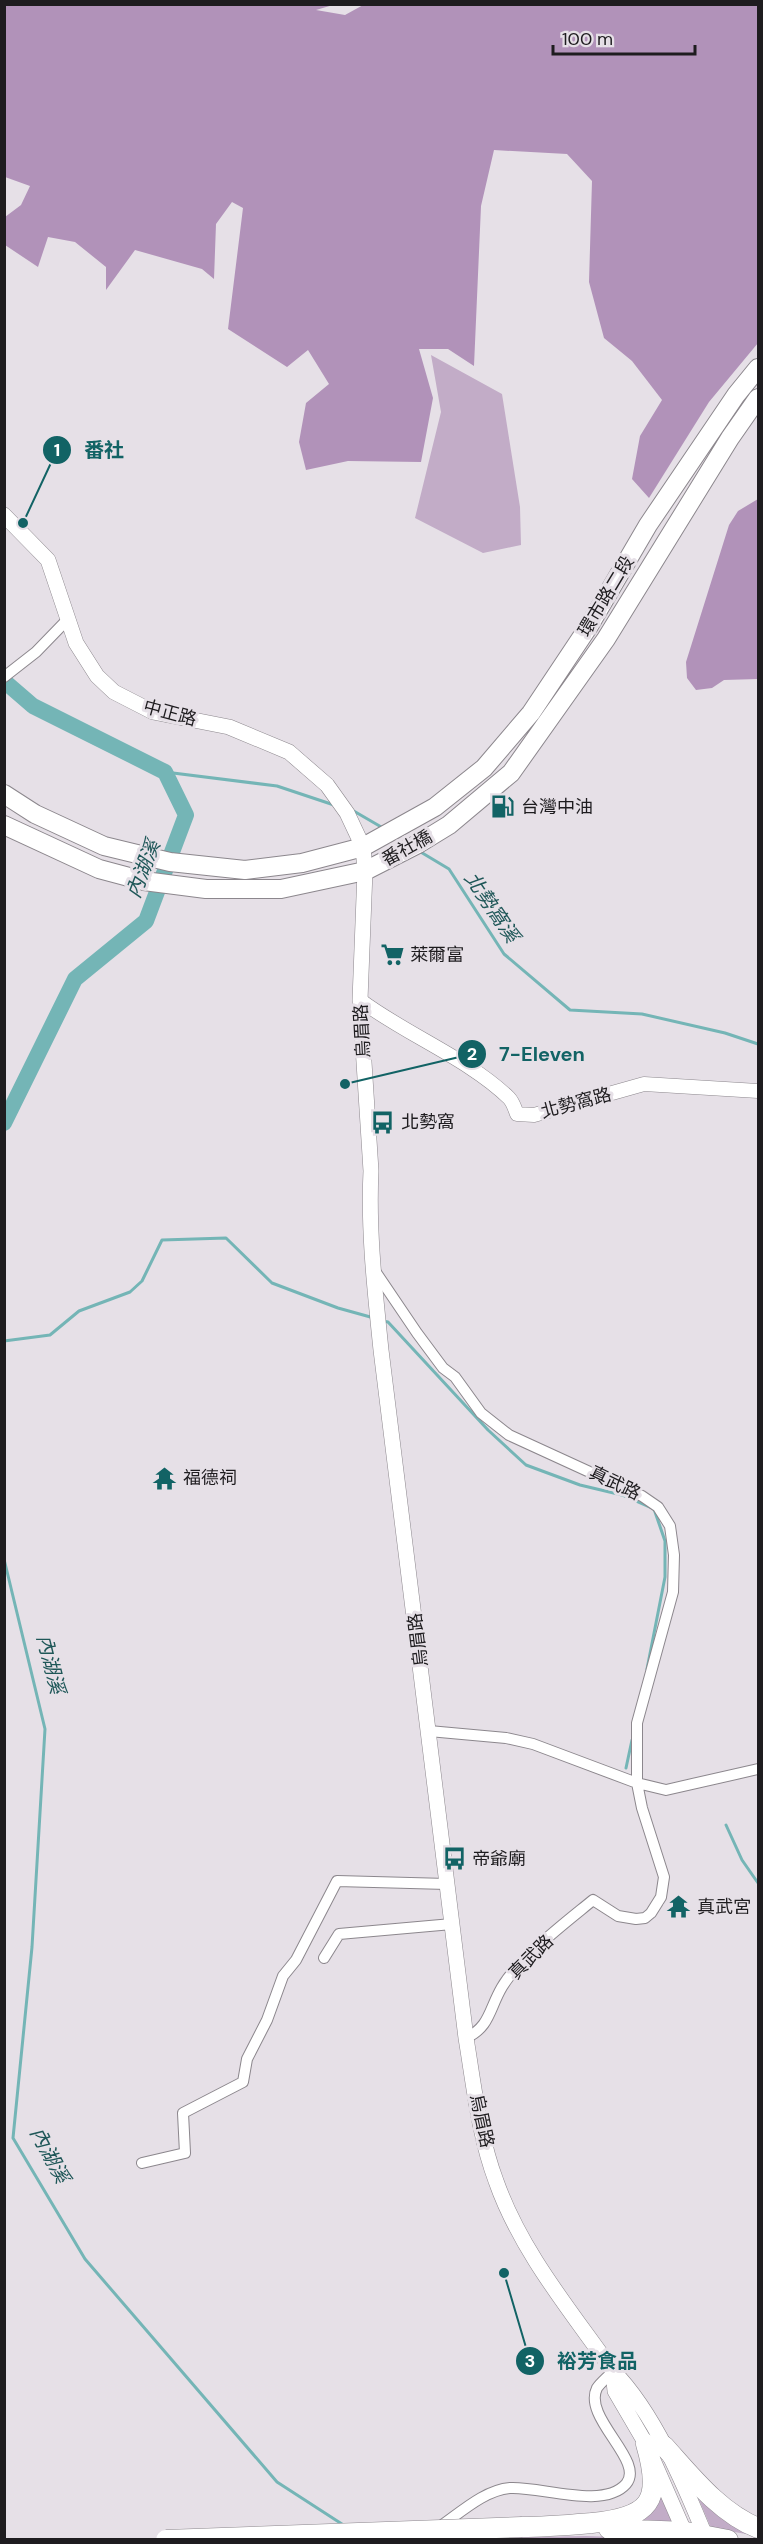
<svg xmlns="http://www.w3.org/2000/svg" width="763" height="2544" font-family="'DM Sans','Noto Sans TC',sans-serif">
  <style>
    .green { fill: #c2acc7 }
    .forest { fill: #b192b9 }
    .lines { fill: none; stroke-linecap: round; stroke-linejoin: round }
    .stream { stroke: #74b5b6; stroke-width: 3 }
    .river { stroke: #74b5b6; stroke-width: 16 }
    .minor-casing { stroke: #8c878d; stroke-width: 12 }
    .tertiary-casing { stroke: #8c878d; stroke-width: 15 }
    .secondary-casing { stroke: #8c878d; stroke-width: 16 }
    .primary-casing { stroke: #8c878d; stroke-width: 20 }
    .motorway-casing { stroke: #8c878d; stroke-width: 21 }
    .minor { stroke: #fff; stroke-width: 10 }
    .tertiary { stroke: #fff; stroke-width: 14 }
    .secondary { stroke: #fff; stroke-width: 15 }
    .primary { stroke: #fff; stroke-width: 18 }
    .motorway { stroke: #fff; stroke-width: 20 }
    .motorway-bridge-casing { stroke: #8c878d; stroke-width: 21; stroke-linecap: butt }
    .motorway-bridge { stroke: #fff; stroke-width: 20 }
    .labels { text-anchor: middle; dominant-baseline: central; stroke-width: 6; stroke-linejoin: round; paint-order: stroke }
    .street-label { font-size: 18px; fill: #1e1c1f; stroke: #e6e0e7 }
    .poi-label { font-size: 18px; fill: #1e1c1f; stroke: #e6e0e7; text-anchor: start }
    .water-label { font-size: 20px; font-style: italic; fill: #1f5758; stroke: #e6e0e7 }
    .leader { fill: none; stroke: #126365; stroke-width: 2 }
    .callout-dot { fill: #126365; stroke: #e6e0e7; stroke-width: 2 }
    .mark-label { font-size: 18px; text-anchor: middle; font-weight: bold; fill: #fff }
    .callout-label { font-size: 20px; text-anchor: middle; font-weight: bold; fill: #126365; stroke: #e6e0e7; stroke-width: 6; stroke-linejoin: round; paint-order: stroke }
  </style>
  <rect width="100%" height="100%" fill="#e6e0e7"/>
  <path class="green" d="M431,355l71,39 18,113 1,38 -38,8 -68,-35 26,-106z
    M694,2488l58,47 -41,-7z
    M659,2490l14,35 -41,-3z
    M586,2536l93,3 -307,1z"/>
  <path class="forest" d="M333,5l-17,5 29,5 20,-11 393,1v338l-49,59 -60,96 -17,-19 8,-43 22,-36 -30,-39 -28,-23 -15,-56 3,-101 -25,-27 -73,-4 -13,56 -7,160 -26,-17h-29l14,49 -12,64 -73,-1 -42,9 -7,-28 7,-39 23,-19 -21,-34 -21,17 -59,-38 15,-121 -11,-6 -16,22 -2,55 -12,-10 -67,-19 -29,40v-23l-31,-25 -27,-5 -10,30 -33,-22v-28l16,-12 9,-19 -25,-9v-172z
    M758,499v180l-34,1 -12,8 -16,2 -9,-12 -1,-16 43,-137 9,-14z"/>
  <g class="lines">
    <path class="stream" d="M165,772l112,14 57,19
      M352,810l31,18
      M419,851l30,18 55,85 66,56 72,4 83,19 33,11
      M383,1321l5,1 100,108 38,35 54,20 42,10 32,14 11,32v36l-18,92
      M4,1341l46,-6 29,-24 51,-19 12,-11 20,-41 64,-2 46,45 66,25 36,10
      M4,1559l41,170 -13,218 -19,191 72,121 192,223 68,44
      M626,1768l6,-28
      M726,1825l16,35 16,23"/>
    <path class="river" d="M4,681l29,25 132,66 21,43 -40,106 -71,58 -71,144"/>
    <defs>
      <path id="minor" d="M4,677l32,-25 32,-33
        M375,1271l42,62 26,35 12,9 26,36 28,22 133,61 16,11 12,19 4,29 -1,37 -36,131v60l5,25 22,69 -3,20 -10,16 -6,5 -9,1 -18,-3 -25,-16c-28,23 -73,57 -91,87 -13,22 -12,40 -36,51
        M429,1731l77,7 27,6 104,39 29,7 92,-21
        M324,1958l15,-24 113,-10
        M142,2163l43,-10 -2,-40 60,-31 4,-23 20,-39 16,-44 13,-16 41,-79 110,3
        M438,2528c21,-14 46,-38 72,-40 30,-2 93,22 116,-4 20,-23 -44,-66 -29,-96 4,-6 12,-12 16,-17"/>
      <path id="tertiary" d="M360,1000c45,34 109,59 149,98 4,4 6,11 8,16l17,1 110,-31 114,7"/>
      <path id="secondary" d="M4,515l44,45 28,83 21,33 17,16 39,20 76,15 60,25 38,33 20,28 16,34 2,24 -5,129 11,171c-3,59 4,120 10,179l85,688c8,48 13,98 30,143 25,71 75,130 117,190 41,41 72,115 94,169
        M613,2371l2,20 31,53 42,96"/>
      <path id="primary" d="M4,794l31,20 69,32 66,16 75,8 57,-7 61,-16 72,-40 49,-39 47,-55 58,-87 59,-101 88,-130 22,-27
        M4,825l95,44 45,12 62,8h75l84,-18 53,-27 31,-19 62,-52 95,-134 124,-201 28,-40"/>
      <path id="motorway" d="M664,2446c27,30 56,67 94,82
        M522,2527c23,0 46,-2 70,-4 58,-6 71,-21 54,-79
        M609,2529l77,3 42,8"/>
    </defs>
    <use href="#minor" class="minor-casing"/>
    <use href="#tertiary" class="tertiary-casing"/>
    <use href="#secondary" class="secondary-casing"/>
    <use href="#primary" class="primary-casing"/>
    <use href="#motorway" class="motorway-casing"/>
    <use href="#minor" class="minor"/>
    <use href="#tertiary" class="tertiary"/>
    <use href="#secondary" class="secondary"/>
    <use href="#primary" class="primary"/>
    <use href="#motorway" class="motorway"/>
    <defs>
      <path id="motorway-bridge" d="M166,2540l356,-13"/>
    </defs>
    <use href="#motorway-bridge" class="motorway-bridge-casing"/>
    <use href="#motorway-bridge" class="motorway-bridge"/>
  </g>
  <defs>
    <symbol id="fuel-bare" viewBox="-9 -9 18 18"><path d="M-5.5-6h7V0h2V4h1.3V-2.5L3-4.5l.8-.8L6-3V5H2.5V1h-1V6h-7ZM-4.2-4.7v3.2H.2V-4.7Z" fill="#126365" stroke="#e6e0e7" stroke-width="2.5" paint-order="stroke"/></symbol>
    <symbol id="supermarket-bare" viewBox="-9 -9 18 18"><path d="M-6-5.5h2.5l.6 2H6L4.5 2H-2.5L-4.4-4H-6ZM-1.5 3.2a1.3 1.3 0 1 0 .1 0ZM3 3.2a1.3 1.3 0 1 0 .1 0Z" fill="#126365" stroke="#e6e0e7" stroke-width="2.5" paint-order="stroke"/></symbol>
    <symbol id="bus-bare" viewBox="-9 -9 18 18"><path d="M-5-6H5V4H4V6H2V4H-2V6H-4V4H-5ZM-3.5-4V0h7V-4ZM-3.5 1.2v1.5H-2V1.2ZM2 1.2v1.5H3.5V1.2Z" fill="#126365" stroke="#e6e0e7" stroke-width="2.5" paint-order="stroke"/></symbol>
    <symbol id="temple-bare" viewBox="-9 -9 18 18"><path d="M0-6L5-2H3V0L6.5 2.5H4V6H1.5V3h-3V6H-4V2.5H-6.5L-3 0V-2H-5Z" fill="#126365" stroke="#e6e0e7" stroke-width="2.5" paint-order="stroke"/></symbol>
  </defs>
  <g fill-rule="evenodd">
    <use href="#fuel-bare" x="486" y="790" width="33" height="33"/>
    <use href="#supermarket-bare" x="376" y="938" width="33" height="33"/>
    <use href="#bus-bare" x="366" y="1106" width="33" height="33"/>
    <use href="#temple-bare" x="148" y="1462" width="33" height="33"/>
    <use href="#bus-bare" x="438" y="1842" width="33" height="33"/>
    <use href="#temple-bare" x="662" y="1890" width="33" height="33"/>
  </g>
  <g class="labels">
    <g class="street-label">
      <text transform="translate(606 596) rotate(-59)">環市路二段</text>
      <text transform="translate(170 713) rotate(15)">中正路</text>
      <text transform="translate(407 848) rotate(-29)">番社橋</text>
      <text transform="translate(362 1031) rotate(-93)">烏眉路</text>
      <text transform="translate(576 1103) rotate(-15)">北勢窩路</text>
      <text transform="translate(615 1483) rotate(26)">真武路</text>
      <text transform="translate(418 1640) rotate(-97)">烏眉路</text>
      <text transform="translate(531 1957) rotate(-45)">真武路</text>
      <text transform="translate(482 2121) rotate(78)">烏眉路</text>
    </g>
    <g class="poi-label">
      <text x="521" y="807">台灣中油</text>
      <text x="410" y="955">萊爾富</text>
      <text x="401" y="1122">北勢窩</text>
      <text x="183" y="1478">福德祠</text>
      <text x="472" y="1859">帝爺廟</text>
      <text x="697" y="1907">真武宮</text>
    </g>
    <g class="water-label">
      <text transform="translate(143 869) rotate(-69)">內湖溪</text>
      <text transform="translate(492 907) rotate(56)">北勢窩溪</text>
      <text transform="translate(51 1664) rotate(76)">內湖溪</text>
      <text transform="translate(50 2155) rotate(62)">內湖溪</text>
    </g>
  </g>
  <path class="leader" d="M23 523L57 450M345 1084L472 1054M504 2273L530 2361"/>
  <g class="callout-dot">
    <circle cx="23" cy="523" r="6"/>
    <circle cx="345" cy="1084" r="6"/>
    <circle cx="504" cy="2273" r="6"/>
    <circle cx="57" cy="450" r="15"/>
    <circle cx="472" cy="1054" r="15"/>
    <circle cx="530" cy="2361" r="15"/>
  </g>
  <g class="mark-label">
    <text x="57" y="456">1</text>
    <text x="472" y="1060">2</text>
    <text x="530" y="2367">3</text>
  </g>
  <g class="callout-label">
    <text x="104" y="457">番社</text>
    <text x="542" y="1061">7-Eleven</text>
    <text x="597" y="2368">裕芳食品</text>
  </g>
  <rect width="763" height="2544" fill="none" stroke="#1e1c1f" stroke-width="12"/>
  <path d="M553 45v9h142v-9" fill="none" stroke="#1e1c1f" stroke-width="3"/>
  <text x="562" y="45" font-size="18" fill="#1e1c1f" stroke="#e6e0e7" stroke-width="4.5" paint-order="stroke">100 m</text>
</svg>
